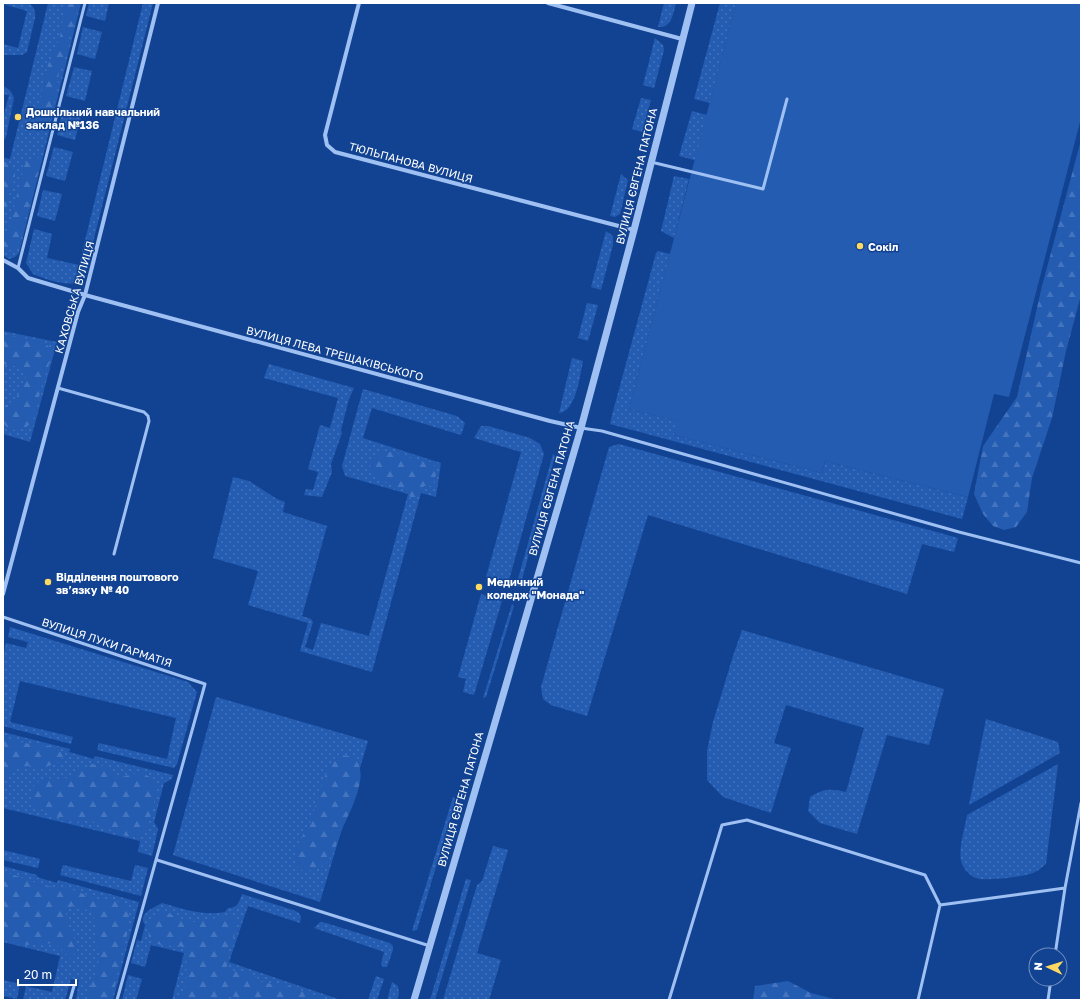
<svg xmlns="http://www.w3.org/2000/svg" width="1084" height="1003" font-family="'Golos Text',sans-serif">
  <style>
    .grass { fill: url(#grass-dots) }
    .forest { fill: url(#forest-firs) }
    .garden { fill: #245cb2 }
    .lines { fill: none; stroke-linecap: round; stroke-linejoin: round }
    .service { stroke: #9fc0f2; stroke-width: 3 }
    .minor { stroke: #9fc0f2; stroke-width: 4 }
    .tertiary { stroke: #9fc0f2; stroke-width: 7 }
    .poi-dot { fill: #ffda61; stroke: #124392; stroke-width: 1.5 }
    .labels { text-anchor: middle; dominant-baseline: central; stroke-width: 3; stroke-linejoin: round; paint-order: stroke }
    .poi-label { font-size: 11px; font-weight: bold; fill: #fff; stroke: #124392; text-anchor: start }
    .street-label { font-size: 11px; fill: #fff; stroke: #124392 }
  </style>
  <defs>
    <pattern id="grass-dots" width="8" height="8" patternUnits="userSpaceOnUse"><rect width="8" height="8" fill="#245cb2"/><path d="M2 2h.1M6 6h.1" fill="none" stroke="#4574be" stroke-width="1.8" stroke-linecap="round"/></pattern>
    <pattern id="forest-firs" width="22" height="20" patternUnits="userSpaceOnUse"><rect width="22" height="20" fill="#245cb2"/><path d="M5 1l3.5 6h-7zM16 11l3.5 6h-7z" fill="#4574be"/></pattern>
  </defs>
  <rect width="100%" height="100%" fill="#124392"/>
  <path class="grass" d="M3,3h24c7,2 9,9 8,15l-8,34 -5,3h-19v-11l15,4 9,-37 -24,-7z
    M48,3h33l-62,250 -4,4 -6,2 -6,-4v-97l7,1z
    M89,3h20l-4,18 -19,-5z
    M143,3h10l-68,271c-1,2 -2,4 -3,6 -10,9 -37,-1 -49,-6l-7,-11 8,-34 18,5 -5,24 32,7z
    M664,3h12c-3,11 -4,25 -18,24z
    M720,3h16l-26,100 -16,-4z
    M83,27l19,5 -7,27 -18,-5z
    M655,38l8,7 1,5 -10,38 -11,-3z
    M74,67l18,4 -7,30 -19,-5z
    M3,86c6,3 9,6 11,12l-8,39 -3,5v-24l6,-23 -6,-1z
    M641,98l10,2 -9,32 -10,-3z
    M63,108l19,4 -7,28 -18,-5z
    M692,111l67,18 -12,45 -68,-18z
    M54,147l19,5 -8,29 -19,-5z
    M621,174l7,6 -8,34 -5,3 -5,-1z
    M674,176l15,3 -15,59 -13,-7z
    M43,190l19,4 -7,27 -18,-5z
    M606,231l7,5v9l-12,45 -10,-3z
    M658,251l12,3 -41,155 49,12 -4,14 148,38 3,-12 143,36 -6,22 -352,-95 2,-9 44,-162z
    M587,303l11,2 -10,36 -10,-3z
    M3,331l54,11 -27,100 -27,-8z
    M572,358l11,3c-3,14 -7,51 -24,52z
    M269,364l85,24 -5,11 -8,31 1,3 -11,31 1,8 -10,25 -18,-2 2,-6 7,1 5,-18 -10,-3 12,-44 10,3 8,-30 -74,-20z
    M363,389l94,27 8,7 -4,12 -89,-27 -9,30 78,25 -5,34 -15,-4 -49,179 -72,-21 8,-28 -60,-18 10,-34 -45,-13 20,-81 16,4 28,18 8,3 -2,10 44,14 -25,90 9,3 2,3 -8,25 8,3 8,-27 48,13 39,-142 -63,-18 -3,-10z
    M481,426h7l42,12 10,6 4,10 -36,130 -22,-7 35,-125 -47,-14z
    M619,444l339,94 -4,14 -32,-8 -15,50 -259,-79 -61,201 -36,-11 -8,-6 -2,-12 68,-240z
    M553,454l2,2 -35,131 -4,-1z
    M481,594l21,7 -28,94 -11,-3 3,-13 -8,-2z
    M512,604l2,2 -28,91 -3,1z
    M10,627l178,55 9,10 -20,72 -3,4 -77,-18 2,-7 68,16 9,-41 -156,-37 -10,41 63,15 -2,7 -68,-18v-70l3,-13 20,5 2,-6 -20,-5z
    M742,630l202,59 -15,56 -42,-10 -30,99 -37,-11 -12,-12 2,-14c16,-9 19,-8 36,-5l18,-64 -78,-23 -12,38 17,5 -20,65 -48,-16 -16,-17v-29l6,-29 20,-66z
    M216,697l152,44 -48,161 -147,-47z
    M986,719l72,23 2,11 -91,52z
    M3,732l67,17 -1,3 25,7 1,-3 78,19 -1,4 -8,4 -10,39 4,7 -6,27 -14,-4 2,-11 -137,-33z
    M1058,764l-12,100c-4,3 -8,7 -13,9 -11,4 -41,7 -53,6 -8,-1 -15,-8 -18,-15 -5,-13 3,-36 5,-49z
    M453,797l3,3 -39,130 -5,1z
    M493,846l15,4 -31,103 24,7 -12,40h-46l34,-115 5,-4z
    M3,850l37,9 -2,9 -35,-8z
    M63,865l68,16 4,-16 13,3 -7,28 -81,-21z
    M3,866l34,9v2l20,6 1,-3 81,22 -26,98h-37l3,-20 -8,-1 -6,21h-42l3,-14 26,6 8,-36 -57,-14z
    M466,879l5,1 -36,120h-5z
    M242,894l51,16 5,2 3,4 -1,7 -52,-17 -19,56 112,38h-169l12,-47 -33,-8 -6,22 -14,-4 6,-23 4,1 4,-16c-8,-11 8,-17 17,-22 21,6 41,13 63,9l3,-4c10,0 11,-6 14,-14z
    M320,922l6,1 64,20 3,3v4l-6,17h-4l-2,-3 3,-12 -70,-24z
    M128,975l14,4 -6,21h-14z
    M376,976l8,3 -7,21h-9z
    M3,980l17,4 -3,15 -14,-3z
    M392,982l6,4 1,8 -2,6h-10z"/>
  <path class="forest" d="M65,3h15l-11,35 -2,15 -8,20 -4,27 -8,24 -4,6 -6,-1 -1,-8 8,-43 4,-13 12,-28z
    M1081,140v155l-15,56 -14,67 -20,60 -5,34 -11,15 -12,3 -11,-4 -10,-12 -9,-20 9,-48 34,-49 24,-107z
    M36,157l3,1c1,20 -9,42 -14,61 -1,4 -1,9 -2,13 -2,6 -5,12 -8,17l-11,2 -1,-1v-16l4,-2 2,-4 15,-62 3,-6z
    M3,161l10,6 2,8 -1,6 -4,11 -3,15 -4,11z
    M3,335l36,5 9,6 4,11c-5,12 -9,24 -12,36 -2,8 -3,18 -6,25 -7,13 -21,17 -31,5v-15c13,-9 18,-14 23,-30l-6,-11 -17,-3z
    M386,451l21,5 9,5 16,1c7,8 3,15 1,24h-9l-6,10 -7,3 -4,-9c-18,-7 -26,-7 -37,-23l3,-12z
    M3,737c8,1 15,5 22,6 12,2 22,2 33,5l5,8 -3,6c-7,2 -15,6 -22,6 -3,0 -7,-2 -10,-2 -12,0 -19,9 -25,18z
    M342,755c3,1 7,0 9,2 23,11 -2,56 -8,70 -5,12 -8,27 -17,36 -7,7 -14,7 -23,8l-8,-7v-11l8,-18 7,-12 14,-45 8,-16z
    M91,764l12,2 15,12 18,-5h6l12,6 4,14 -5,12 -6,26c-20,14 -35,-3 -54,-9 -8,-3 -14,0 -22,0 -2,0 -31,-13 -34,-15 -2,-2 -4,-4 -6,-7l1,-8 3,-9 13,-5 13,3z
    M3,871l42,15 23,2 31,12 11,-1 12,4 6,4c4,22 -3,32 -8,53 -3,14 -4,27 -9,40h-22v-8l9,-26 1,-12 -3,-14v-15l-4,-12 -9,-5 -11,-2 -6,6 1,13 7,12 2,13 -4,10c-7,-5 -11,-13 -19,-16 -5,-2 -14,1 -19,1 -10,0 -22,-2 -31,-6v-36l3,-6 -3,-9z
    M164,912c10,3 21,10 31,10 17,-1 24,-8 42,-4v9l-10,29v12l3,3 15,1 11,5 6,5 14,3h10l43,15h-87l-12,-5 -5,5h-45c5,-13 10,-40 3,-53 -13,-3 -24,2 -34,-9 -1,-14 -1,-24 15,-26z
    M788,981l23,12 27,7h-85l2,-14z"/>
  <path class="garden" d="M736,3h345v115l-72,279 -15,-3 -26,103 -143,-36 -3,12 -148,-38 3,-14 -48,-12z"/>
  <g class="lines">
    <path class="service" d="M651,162l112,27 24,-90
      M18,268l67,-265
      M58,388l86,24 4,4 1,5 -35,133
      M581,428l21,3 357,101 122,31
      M3,617l202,67 -88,316
      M157,860l273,86
      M1055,955l10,-67
      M70,1000l4,-14
      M669,1000l53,-175 25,-5 178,55 15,30
      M918,1000l22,-95 125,-17 16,-85
      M1048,1000l3,-21"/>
    <path class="minor" d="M359,3l-34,132 2,10 8,7 299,78
      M548,3l134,36
      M3,260l15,8 10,10 57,17 465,126 31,7
      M3,594l75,-282 7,-17 73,-292"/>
    <path class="tertiary" d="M414,1000l167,-572 53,-198 58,-227"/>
  </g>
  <g class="poi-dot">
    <circle cx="18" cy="117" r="4"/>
    <circle cx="860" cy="246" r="4"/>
    <circle cx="48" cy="582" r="4"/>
    <circle cx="479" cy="587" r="4"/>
  </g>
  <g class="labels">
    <g class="poi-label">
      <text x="26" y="111">Дошкільний навчальний<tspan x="26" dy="13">заклад №136</tspan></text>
      <text x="868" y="246">Сокіл</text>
      <text x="56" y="576">Відділення поштового<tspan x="56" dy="13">зв’язку № 40</tspan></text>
      <text x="487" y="581">Медичний<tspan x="487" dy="13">коледж "Монада"</tspan></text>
    </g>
    <g class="street-label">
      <text transform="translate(411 162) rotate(15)">ТЮЛЬПАНОВА ВУЛИЦЯ</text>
      <text transform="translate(636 176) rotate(-76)">ВУЛИЦЯ ЄВГЕНА ПАТОНА</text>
      <text transform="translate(74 297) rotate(-74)">КАХОВСЬКА ВУЛИЦЯ</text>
      <text transform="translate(335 353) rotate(15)">ВУЛИЦЯ ЛЕВА ТРЕЩАКІВСЬКОГО</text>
      <text transform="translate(551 488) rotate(-74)">ВУЛИЦЯ ЄВГЕНА ПАТОНА</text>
      <text transform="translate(107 642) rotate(18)">ВУЛИЦЯ ЛУКИ ГАРМАТІЯ</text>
      <text transform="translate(460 799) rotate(-74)">ВУЛИЦЯ ЄВГЕНА ПАТОНА</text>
    </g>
  </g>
  <rect width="1084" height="1003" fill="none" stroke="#ffffff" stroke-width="8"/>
  <g transform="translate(1048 967) rotate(274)"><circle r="19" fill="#124392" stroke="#718ebe"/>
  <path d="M0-3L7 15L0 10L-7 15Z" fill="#ffda61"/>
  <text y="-6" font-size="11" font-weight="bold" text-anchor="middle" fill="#ffffff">N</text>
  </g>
  <path d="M18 979v6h58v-6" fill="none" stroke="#ffffff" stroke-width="2"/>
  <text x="24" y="979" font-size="12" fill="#ffffff" stroke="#124392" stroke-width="3" paint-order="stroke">20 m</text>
</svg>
